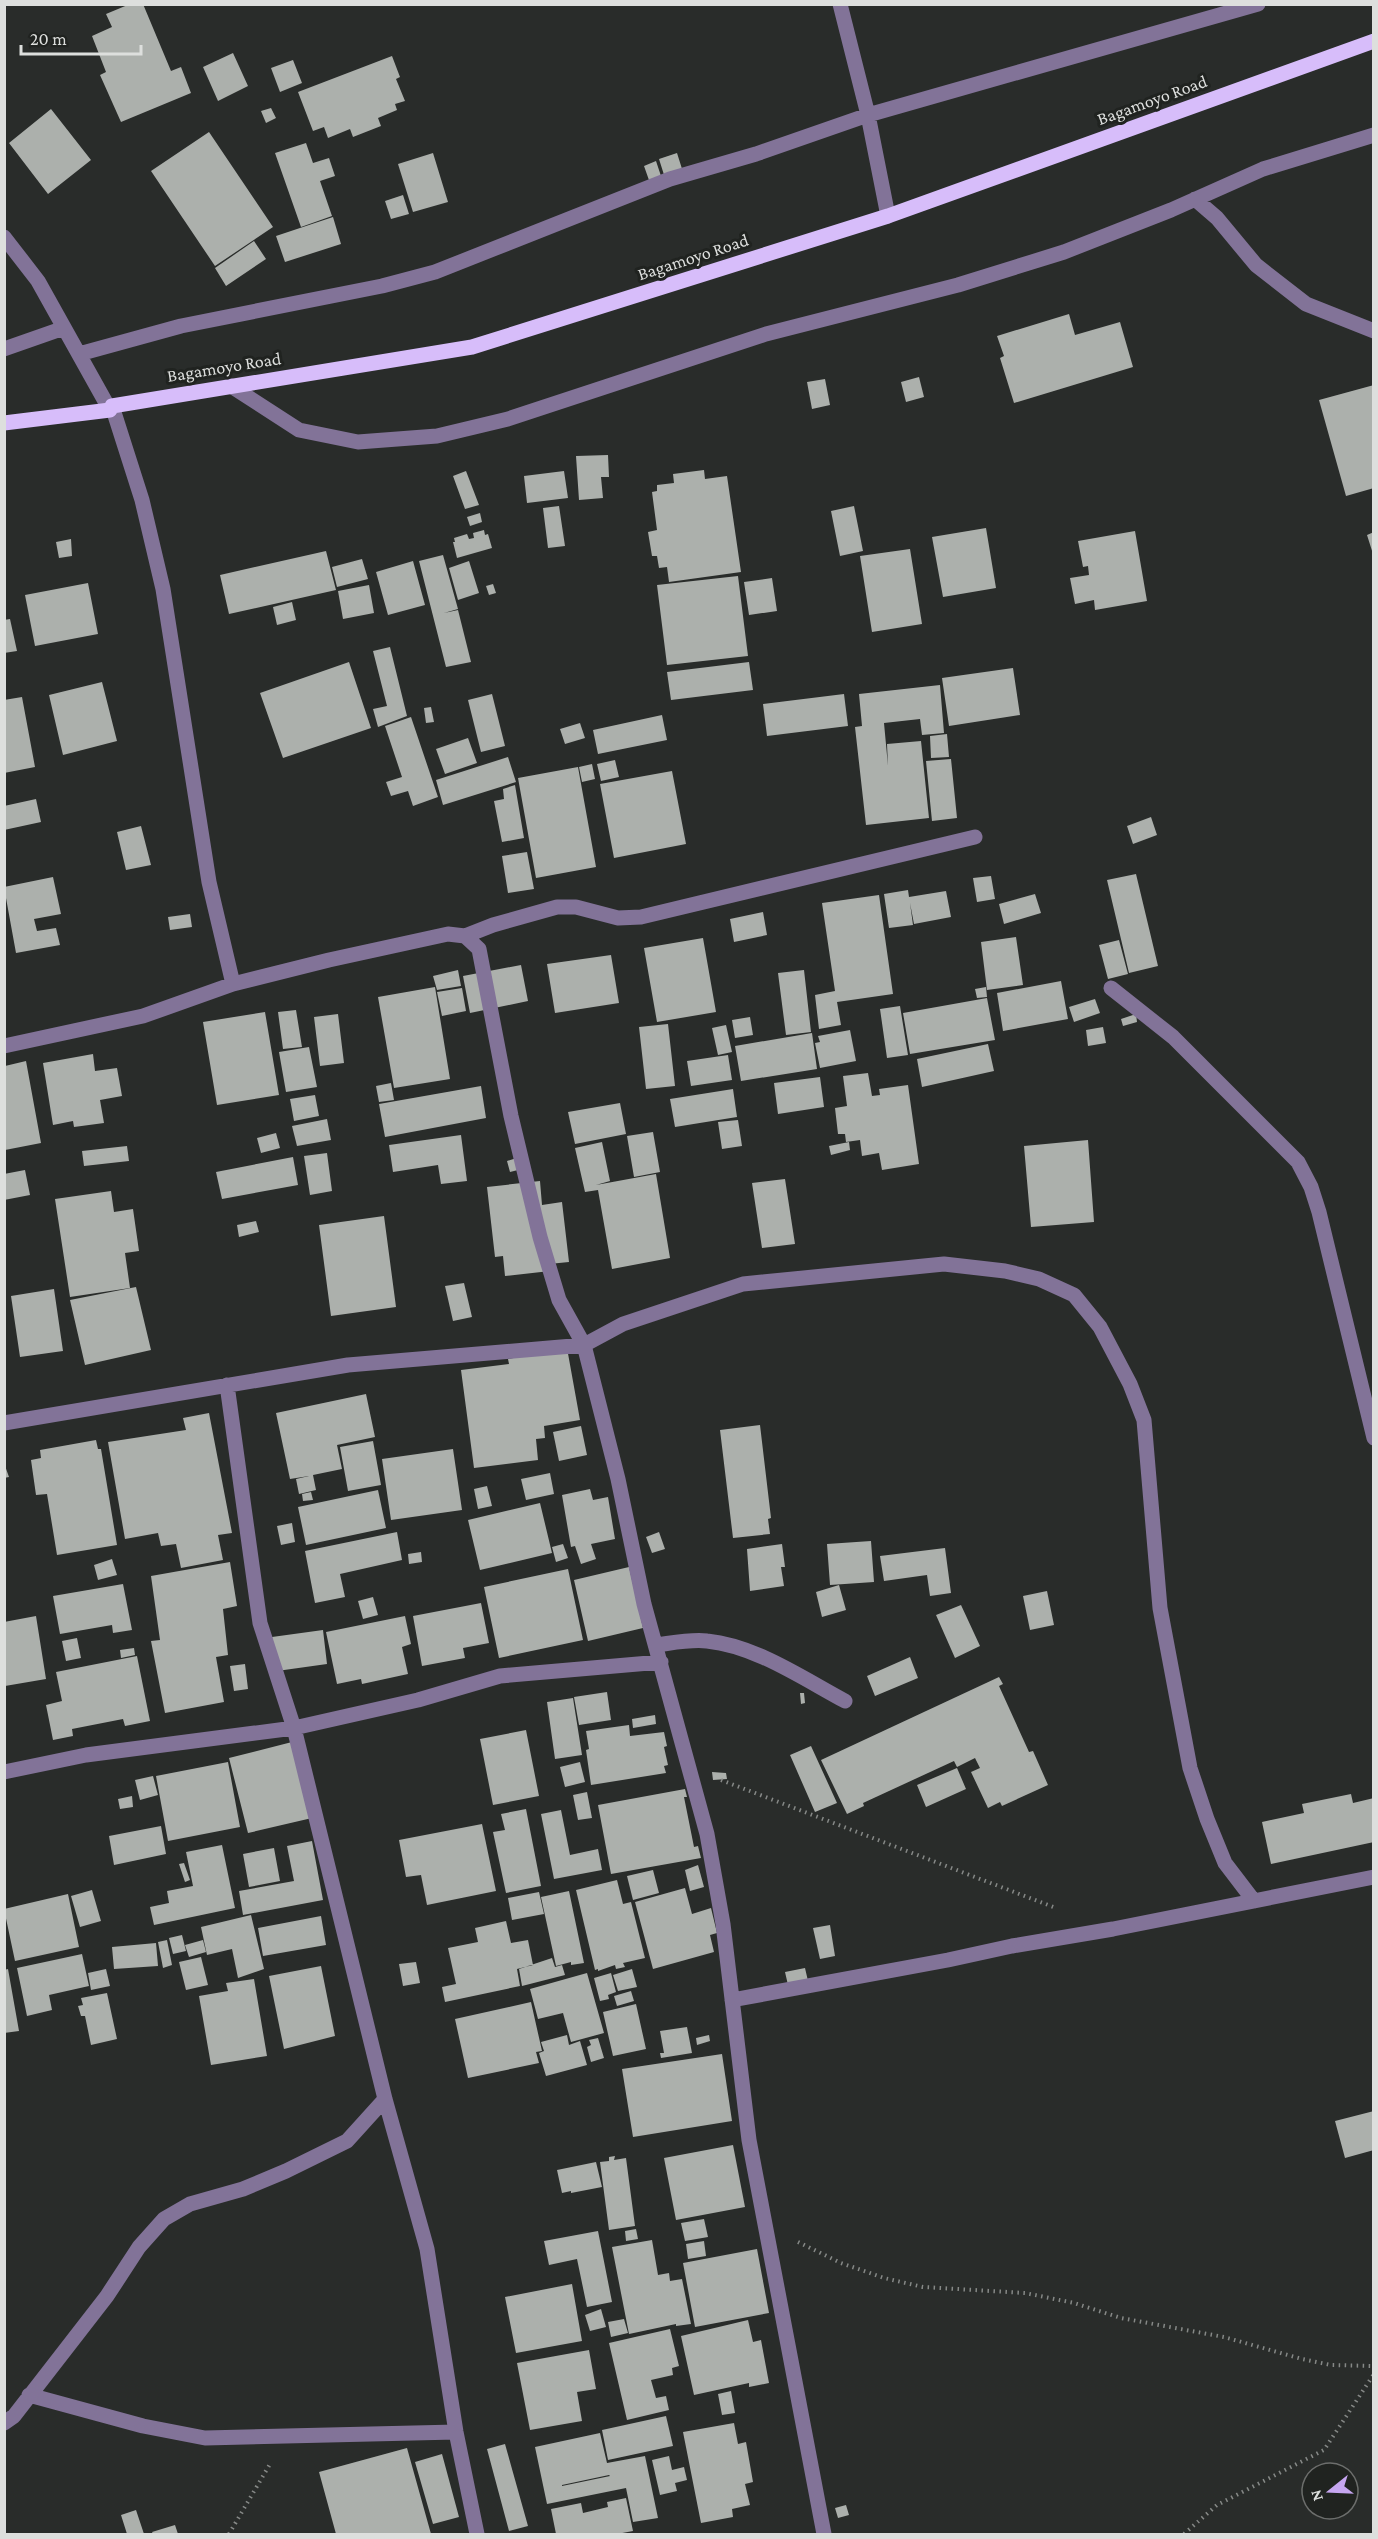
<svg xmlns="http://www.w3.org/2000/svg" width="1378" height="2539" font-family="'Crimson Pro',serif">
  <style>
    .building { fill: #acb0ac; fill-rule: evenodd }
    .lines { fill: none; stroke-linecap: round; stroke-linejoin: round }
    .path { stroke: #868987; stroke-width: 4; stroke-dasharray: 1.5 4.5; stroke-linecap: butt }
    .minor { stroke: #827398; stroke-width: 15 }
    .major { stroke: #d7bdfa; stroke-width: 15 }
    .labels { text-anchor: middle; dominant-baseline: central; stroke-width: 6; stroke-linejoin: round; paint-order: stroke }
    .street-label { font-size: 18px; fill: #dddfdd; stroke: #202320 }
  </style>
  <rect width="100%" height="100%" fill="#292c2a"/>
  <path class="building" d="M130,4h13l28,67 10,-4 10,26 -70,29 -21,-47 6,-3 -14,-36 20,-9 -6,-13z
    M233,53l15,33 -30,15 -15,-34z
    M392,56l8,21 -4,2 9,22 -10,3 2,6 -19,8 3,8 -28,11 -3,-8 -22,9 -4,-11 -11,4 -15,-39z
    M293,60l9,23 -22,9 -9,-24z
    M271,108l5,10 -10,5 -5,-12z
    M51,109l40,51 -43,34 -39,-51z
    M209,132l64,95 -58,39 -64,-95z
    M306,143l7,20 16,-5 6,18 -15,5 12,35 -31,11 -26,-74z
    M433,153l15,49 -35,10 -15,-48z
    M677,153l6,19 -18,6 -6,-19z
    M656,161l6,18 -12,4 -6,-17z
    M403,195l6,19 -18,5 -6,-18z
    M333,217l8,27 -56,18 -9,-26z
    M254,241l12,18 -40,27 -11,-18z
    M1069,314l6,21 45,-13 13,45 -119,36 -14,-45 4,-2 -7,-20z
    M919,377l5,20 -18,5 -5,-20z
    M825,379l5,26 -18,4 -5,-27z
    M1374,385v103l-28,8 -27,-96z
    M608,455l1,22h-8l2,21 -24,2 -3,-44z
    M704,470l1,9 22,-3 14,96 -72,10 -2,-15 -8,1 -2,-12h-5l-4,-24 9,-2 -5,-38 5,-1v-6l17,-2 -1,-9z
    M466,471l13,34 -14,4 -12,-33z
    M564,471l4,27 -41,5 -3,-27z
    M559,506l6,40 -17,2 -5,-40z
    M854,506l9,45 -23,5 -9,-45z
    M480,513l2,9 -12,4 -3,-9z
    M986,528l10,60 -53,9 -11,-60z
    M484,530l1,5 3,-1 4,14 -35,10 -4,-16h2l-1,-4 13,-4 2,5 5,-1 -1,-5z
    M1135,531l12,70 -52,9 -1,-10 -19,4 -5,-26 19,-3 -1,-9 -5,1 -5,-26z
    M1374,532v22h-1l-6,-19z
    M71,539l1,17 -13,2 -3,-16z
    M910,549l12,75 -50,8 -12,-76z
    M326,551l10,39 -107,24 -9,-39z
    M443,555l15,54 -14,4 14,-3 13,52 -25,5 -27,-106z
    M362,559l6,20 -31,8 -5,-20z
    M413,561l12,44 -37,10 -12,-43z
    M469,561l10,32 -21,7 -9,-32z
    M738,576l10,80 -81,9 -10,-80z
    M772,578l5,33 -28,4 -5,-33z
    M88,583l10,51 -63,12 -10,-51z
    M493,584l3,9 -7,2 -3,-9z
    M369,585l5,28 -31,6 -5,-28z
    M292,602l4,18 -19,5 -4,-18z
    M10,619l7,32 -13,2v-33z
    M390,647l17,69 -29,11 -5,-18 14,-3 -14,-55z
    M349,662l22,66 -88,30 -23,-65z
    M749,662l4,28 -82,10 -4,-28z
    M1013,668l7,47 -71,11 -7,-48z
    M102,682l15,59 -54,14 -14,-60z
    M940,685l4,48 -22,2 -2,-16 -36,4 4,43 -1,-22 34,-3 8,77 -63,7 -11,-98 7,-1 -3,-32z
    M492,694l13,52 -24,6 -13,-52z
    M844,694l4,32 -81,10 -4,-32z
    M22,697l13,70 -31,6v-73z
    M431,707l3,15 -8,1 -2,-15z
    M662,715l5,25 -69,14 -5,-24z
    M411,717l27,80 -25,9 -5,-15 -17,5 -5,-14 16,-5 -17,-51z
    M580,723l5,15 -20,6 -5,-15z
    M947,734l2,23 -18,1 -1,-22z
    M468,738l9,25 -32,11 -9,-25z
    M508,757l8,25 -73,23 -7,-25z
    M951,759l6,59 -25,3 -6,-60z
    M615,760l4,17 -18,4 -4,-17z
    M592,764l3,15 -13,3 -3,-15z
    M578,767l18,100 -60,11 -18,-100z
    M672,771l14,73 -72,14 -14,-74z
    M515,785l9,53 -22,4 -8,-41 10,-2 -1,-10z
    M36,799l5,23 -37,8v-24z
    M1151,817l6,18 -24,9 -6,-18z
    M141,826l10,39 -25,5 -9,-38z
    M527,852l7,37 -26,4 -6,-37z
    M1136,874l22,92 -29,7 -22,-93z
    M991,876l4,23 -18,3 -4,-24z
    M53,877l8,37 -27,5 3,12 19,-3 4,17 -44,8 -12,-66z
    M908,890l1,7 37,-6 5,26 -37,7 -4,-21 3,22 -24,3 -5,-34z
    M1035,894l6,19 -37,11 -5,-20z
    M879,895l14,99 -56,8 4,23 -22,4 -4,-34 20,-4 -13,-88z
    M763,912l4,23 -33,7 -4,-23z
    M190,914l2,13 -22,3 -2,-13z
    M1016,937l7,48 -36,5 -6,-48z
    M703,938l13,74 -59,10 -13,-74z
    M1119,940l9,34 -20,5 -9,-34z
    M611,955l8,48 -64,10 -8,-49z
    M521,965l7,36 -58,12 -7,-37z
    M458,970l3,16 -24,4 -4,-14z
    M804,970l7,62 -25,3 -8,-62z
    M1061,981l7,38 -65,12 -6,-38z
    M435,987l15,92 -56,9 -16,-91z
    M986,987l1,10 -10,1 -2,-9z
    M462,988l4,23 -24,5 -5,-24z
    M987,998l8,42 -85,14 -7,-41z
    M1095,999l5,14 -26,9 -5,-15z
    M900,1006l8,49 -21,3 -7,-49z
    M296,1010l6,37 -19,2 -5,-37z
    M265,1012l14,83 -62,10 -14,-83z
    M338,1014l6,49 -24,3 -6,-49z
    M1136,1014l1,8 -14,4 -2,-7z
    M750,1017l3,18 -18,3 -3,-18z
    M668,1024l7,62 -29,3 -7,-62z
    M726,1025l6,27 -14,3 -6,-27z
    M1103,1027l3,16 -18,3 -2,-16z
    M850,1030l6,31 -36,7 -5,-25 5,-1 -2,-6z
    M812,1033l5,36 -76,12 -6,-35z
    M988,1044l6,27 -72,16 -5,-28z
    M309,1047l8,40 -31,5 -7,-40z
    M93,1054l2,17 22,-3 5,28 -22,4 4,23 -30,4 -1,-6 -20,4 -10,-62z
    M728,1055l4,25 -41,6 -4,-25z
    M26,1061l15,82 -36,7v-84z
    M868,1073l4,23 8,-1 -1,-6 29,-4 11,79 -37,6 -3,-17 -17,3 -2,-16 -14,2 -1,-8h-7l-3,-26 12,-2 -4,-30z
    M820,1077l4,30 -46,7 -4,-31z
    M391,1083l3,17 -15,2 -3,-16z
    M481,1086l5,32 -101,19 -6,-33z
    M733,1089l4,28 -62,10 -5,-28z
    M315,1095l4,21 -25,5 -4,-22z
    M620,1103l6,31 -51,10 -7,-32z
    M327,1119l4,21 -34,6 -5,-20z
    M738,1120l4,26 -20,3 -4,-27z
    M653,1132l7,40 -26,5 -7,-41z
    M276,1133l4,15 -19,5 -4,-15z
    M461,1135l6,46 -26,3 -3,-19 -45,7 -4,-27z
    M1088,1140l6,82 -63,5 -7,-81z
    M602,1142l8,39 -14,4 60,-11 14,84 -58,11 -14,-79 -13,2 -10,-44z
    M849,1142l1,8 -19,5 -2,-9z
    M127,1146l2,15 -45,5 -2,-15z
    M327,1153l5,38 -22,4 -6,-39z
    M523,1156l3,12 -16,4 -3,-11z
    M293,1157l5,28 -76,14 -6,-27z
    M25,1170l5,25 -26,5v-26z
    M785,1179l10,65 -33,4 -10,-65z
    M540,1181l2,24 20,-3 7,60 -20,2 1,7 -45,5 -2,-20 -8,1 -8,-70z
    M111,1191l3,21 19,-3 6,42 -14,2 5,35 -60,9 -15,-98z
    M384,1216l12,91 -65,9 -12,-91z
    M256,1221l3,11 -20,5 -2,-12z
    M464,1283l8,34 -19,4 -8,-35z
    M136,1287l15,63 -66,15 -15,-65z
    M54,1289l9,62 -43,6 -9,-61z
    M567,1348l13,72 -36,6 1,12 -9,1 2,21 -64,8 -13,-98 48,-6 -1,-5z
    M366,1394l9,43 -38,8 5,24 -29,6 3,15 -17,4 -3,-15 13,-3 -19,3 -14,-66z
    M209,1413l23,120 -14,2 5,25 -42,8 -5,-24 -15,2 -3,-13 -33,6 -17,-97 78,-12 -3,-12z
    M760,1425l11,93 -3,1 2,15 -37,4 -13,-108z
    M581,1426l6,29 -28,6 -6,-29z
    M96,1440l2,9h3l16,96 -60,10 -10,-61 -11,1 -5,-35 10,-2 -1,-8z
    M373,1441l8,44 -33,6 -8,-44z
    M453,1449l9,61 -71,10 -9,-61z
    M4,1463l5,14 -5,1z
    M550,1473l4,21 -28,6 -5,-21z
    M487,1486l5,20 -14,3 -4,-20z
    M590,1489l3,11 15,-3 7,42 -24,5 5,15 -15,5 -6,-18 -4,1 -9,-52z
    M378,1490l8,38 -80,17 -8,-38z
    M311,1492l2,8 -10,1 -1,-7z
    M540,1503l12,50 -72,17 -12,-50z
    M292,1523l3,19 -14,3 -4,-19z
    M397,1532l5,28 -62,14 5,23 -30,6 -10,-52z
    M659,1532l6,17 -13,4 -6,-16z
    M871,1541l3,41 -44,3 -3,-41z
    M563,1544l5,14 -12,4 -4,-15z
    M782,1544l3,23h-4l3,19 -34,5 -3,-42z
    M945,1548l6,45 -21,3 -3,-21 -43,6 -4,-25z
    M421,1552l1,10 -13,2 -1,-10z
    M112,1559l5,16 -19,5 -4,-15z
    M230,1562l7,44 -14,3 5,46 -12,2 8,45 -59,11 -14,-72 9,-1 -9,-64z
    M629,1567l14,61 -55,13 -14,-61z
    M568,1569l15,71 -84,18 -15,-71z
    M123,1584l9,46 -19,3 -1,-8 -52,9 -7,-38z
    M839,1585l7,25 -24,7 -6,-25z
    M1047,1591l7,34 -24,5 -7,-34z
    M373,1597l5,18 -15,4 -5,-18z
    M481,1603l8,40 -26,5 2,10 -43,8 -9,-50z
    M961,1605l19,41 -25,12 -19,-43z
    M36,1616l10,63 -41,7 -1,-64z
    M405,1616l6,28 -9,3 6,27 -46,10 -1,-5 -24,5 -11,-52z
    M323,1630l4,34 -50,7 -5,-34z
    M77,1638l4,20 -15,3 -4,-20z
    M134,1648l1,7 -14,3 -1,-8z
    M137,1656l13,65 -25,5 -2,-7 -51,10 1,7 -20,4 -7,-35 16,-4 -6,-29z
    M910,1657l8,21 -43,18 -8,-20z
    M245,1664l3,25 -14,2 -4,-25z
    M999,1677l4,7 -4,2 30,66 4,-1 15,34 -46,21 -2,-4 -12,6 -17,-36 9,-4 -5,-10 -18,9 -3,-6 -91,42 1,3 -17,8 -26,-54z
    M607,1692l4,28 -32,5 -5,-28z
    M800,1693h4l1,10 -4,1z
    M573,1698l9,57 -27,4 -8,-57z
    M655,1715l1,9 -23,4 -1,-9z
    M629,1725l1,11 34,-4 3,14 -3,1 4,18 -4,1 2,7 -75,12 -5,-35 3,-1 -3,-18z
    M526,1730l13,66 -46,9 -13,-66z
    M292,1742l20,76 -64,15 -19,-75z
    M811,1746l26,57 -22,9 -25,-57z
    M228,1762l12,65 -72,14 -12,-65z
    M580,1762l5,20 -20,5 -5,-20z
    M957,1768l9,21 -40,18 -9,-22z
    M712,1772l14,1 1,6 -14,1z
    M153,1776l5,19 -18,5 -5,-20z
    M685,1789l2,8h-3l10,50 4,-1 3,12 -90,16 -13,-69z
    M587,1792l5,26 -14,2 -5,-25z
    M1351,1794l2,9 21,-5v44l-103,22 -9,-42 42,-9 -2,-9z
    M132,1796l1,11 -13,2 -2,-10z
    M526,1809l15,77 -35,7 -13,-61 12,-2 -4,-16z
    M561,1810l9,45 28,-6 4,21 -48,9 -13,-65z
    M482,1824l14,67 -69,14 -6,-30 -15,2 -7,-37z
    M161,1826l5,28 -52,11 -5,-29z
    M312,1841l11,59 -80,15 -4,-24 55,-10 -7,-35z
    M222,1845l13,63 -81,17 -4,-18 19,-4 -2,-12 26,-5 -7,-34z
    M274,1848l6,33 -31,6 -6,-33z
    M184,1863l6,17 -5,2 -6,-18z
    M698,1865l6,22 -14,4 -5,-21z
    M653,1870l6,23 -26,7 -6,-24z
    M617,1880l6,24 8,-2 14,56 -22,5 2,4 -9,2 -1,-4 -17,6v-2l-3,1 -19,-80z
    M685,1888l7,26 19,-6 6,25 -7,2 4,17 -61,17 -18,-67z
    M92,1890l9,31 -21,6 -9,-31z
    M569,1891l15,72 -13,2v-3l-15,4 -15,-69z
    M539,1892l5,22 -32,6 -4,-22z
    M68,1894l11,53 -64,14 -11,-52z
    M251,1915l13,54 -26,9 -6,-29 -25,6 -6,-28z
    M321,1916l5,29 -63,11 -5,-28z
    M506,1921l5,22 17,-3 5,25 -16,4 3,17 -75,16 -3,-15 14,-3 -8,-36 30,-6 -3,-14z
    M830,1925l5,31 -15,3 -7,-31z
    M182,1935l4,16 -13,3 -4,-16z
    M167,1940l5,25 -9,3 -5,-26z
    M203,1940l3,12 -17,5 -4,-12z
    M156,1943l2,23 -44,3 -2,-22z
    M82,1954l7,32 -40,9 3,15 -25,6 -10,-48z
    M201,1957l7,28 -22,5 -7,-28z
    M552,1958l3,9 7,-2 3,10 -43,11 -3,-17z
    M416,1962l4,21 -17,3 -4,-22z
    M321,1966l14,70 -51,13 -15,-73z
    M805,1968l3,13 -20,4 -3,-13z
    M8,1969l11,62 -15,2v-63z
    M106,1969l4,17 -19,4 -3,-17z
    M632,1969l5,18 -19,4 -5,-16z
    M587,1973l17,60 -33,9 -8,-29 -25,6 -8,-30z
    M611,1973l5,19 -8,3 1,4 -9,2 -6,-23z
    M254,1979l13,77 -56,9 -12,-69 29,-5 -2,-8z
    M631,1991l3,10 -17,5 -3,-10z
    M107,1993l10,46 -26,6 -6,-29h-4l-3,-10 5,-1 -2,-7z
    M531,2002l11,49 -6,1 3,11 -71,15 -13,-59z
    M636,2004l10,45 -33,7 -10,-44z
    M687,2027l5,26 -31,5 -1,-5h4l-4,-22z
    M567,2035l2,10 11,-4 7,24 -41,11 -7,-23 5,-2 -3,-9z
    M709,2035l1,6 -13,4 -1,-7z
    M598,2038l6,20 -13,4 -4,-15 4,-2 -2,-5z
    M722,2054l10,67 -99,16 -11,-68z
    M1374,2111v39l-29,8 -10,-37z
    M733,2145l12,62 -69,13 -12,-62z
    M615,2156l-1,4 12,-2 9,68 -26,4 -9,-68 9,-1v-4z
    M596,2162l6,25 -31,6v-2l-9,2 -5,-23z
    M704,2219l4,18 -23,4 -4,-18z
    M636,2229l2,10 -12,2 -1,-10z
    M598,2231l14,71 -25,5 -10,-48 -28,6 -5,-24z
    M652,2240l6,35 11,-2 1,8 12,-2 9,45 -15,2v-2l-47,10 -17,-87z
    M704,2241l2,15 -18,3 -2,-15z
    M757,2249l12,64 -74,14 -12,-64z
    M572,2284l10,57 -66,12 -11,-56z
    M601,2309l5,18 -16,4 -5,-16z
    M624,2319l4,14 -17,4 -3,-15z
    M748,2320l5,22 8,-2 8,43 -20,4v-4l-55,12 -13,-59z
    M670,2329l9,37 -7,2 1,7 -22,5 5,18 10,-2 3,14 -42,10 -18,-77z
    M589,2350l7,39 -19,3 5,29 -52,9 -13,-67z
    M731,2391l4,22 -13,2 -4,-21z
    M666,2416l7,30 -65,14 -6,-30z
    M734,2423l4,21 8,-2 7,40 -8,2 5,21 -18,4 1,8 -32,6 -18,-91z
    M600,2433l7,30 38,-7 13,62 -25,4 -7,-34 -79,16 -12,-57zM609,2475l1,1 -48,10v-1z
    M505,2444l23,82 -19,5 -22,-82z
    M407,2448l24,86h-95l-17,-62z
    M442,2454l17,63 -26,7 -18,-62z
    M669,2456l3,14 12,-3 3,13 -12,3 2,8 -17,4 -8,-35z
    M626,2498l7,33 -16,3h-61l-5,-25 30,-6 2,10 25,-6 -1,-5z
    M846,2505l3,10 -11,3 -3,-10z
    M136,2510l8,24h-17l-6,-19z
    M175,2525l3,9h-25l-1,-2z"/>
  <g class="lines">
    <path class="path" d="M721,1780l335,128
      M798,2242l43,21 43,15 39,9 102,6 49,10 47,15 103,19 78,22 29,6 43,1
      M229,2534l41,-70
      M1184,2534l33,-29 107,-55 50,-76"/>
    <path class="minor" d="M840,4l28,111 20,101
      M1195,199l22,19 39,47 50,39 68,27
      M4,237l34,44 72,129
      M4,349l60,-21
      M79,354l102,-28 201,-40 53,-14 235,-93 86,-25 112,-39 390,-111
      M231,386l68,44 59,12 79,-6 71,-17 258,-85 192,-49 106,-33 107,-42 92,-41 111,-34
      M112,406l30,94 21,89 46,293 24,102
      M465,936l28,-11 64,-18h19l42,11 23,-1 334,-80
      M1111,988l62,49 125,125 13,25 8,25 55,226
      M4,1046l139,-30 90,-32 96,-24 119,-26 17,2 14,13 32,167 29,121 19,63 25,45 34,134 26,125 63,230 16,90 26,216 75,394
      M227,1385l33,238 34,105 91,371 42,150 29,183 21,102
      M4,1423l344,-58 236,-20 39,-21 120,-40 201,-20 61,7 34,8 35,16 26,32 30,57 14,36 16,188 30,160 17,51 18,44 29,38
      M656,1645c16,-2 35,-6 51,-4 49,5 95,37 138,60
      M4,1772l82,-17 208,-27 124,-28 82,-24 161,-14
      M732,2000l216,-40 64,-14 101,-17 261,-52
      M29,2395l114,31 62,12 251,-6
      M4,2423l10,-7 93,-120 32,-49 25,-28 26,-15 53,-15 43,-18 61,-30 38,-42"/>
    <path class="major" d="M4,423l106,-13 2,-4 360,-59 416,-131 486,-175"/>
  </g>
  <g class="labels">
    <g class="street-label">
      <text transform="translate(1152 100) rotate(-20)">Bagamoyo Road</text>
      <text transform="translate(693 257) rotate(-18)">Bagamoyo Road</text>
      <text transform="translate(224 367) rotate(-9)">Bagamoyo Road</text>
    </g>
  </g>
  <rect width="1378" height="2539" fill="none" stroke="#dddfdd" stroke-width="12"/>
  <g transform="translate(1330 2491) rotate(252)"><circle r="28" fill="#202320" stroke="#6c6e6c" stroke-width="1.5"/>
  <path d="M0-4.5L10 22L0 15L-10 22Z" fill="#c6a6f0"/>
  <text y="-9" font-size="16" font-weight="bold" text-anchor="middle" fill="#dddfdd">N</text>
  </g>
  <path d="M21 45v9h120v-9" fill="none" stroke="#dddfdd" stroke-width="3"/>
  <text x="30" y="45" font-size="18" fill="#dddfdd" stroke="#202320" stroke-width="4.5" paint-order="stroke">20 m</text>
</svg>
